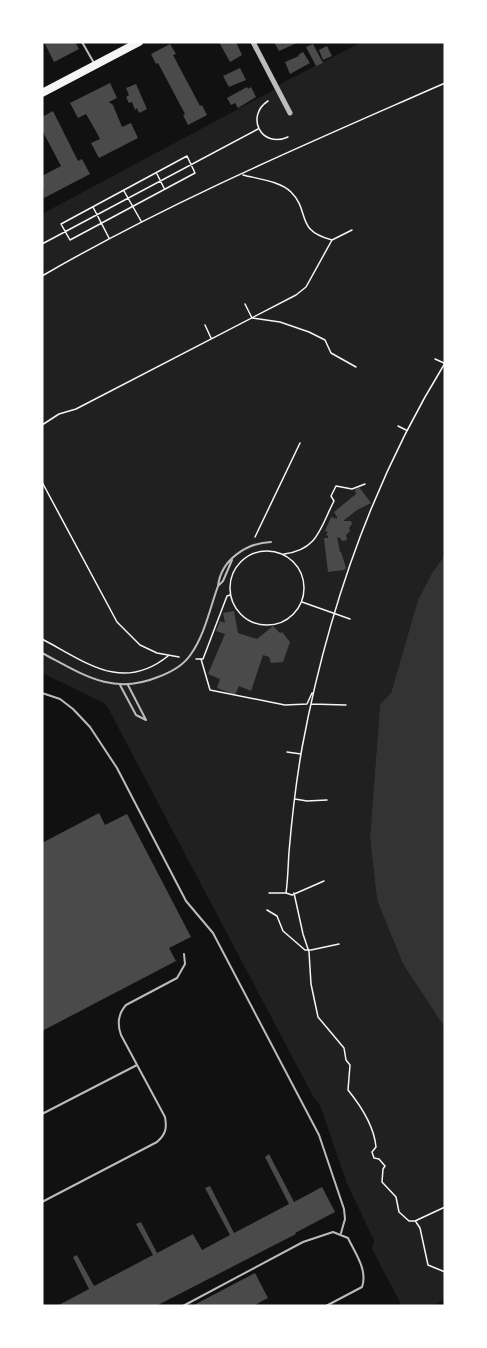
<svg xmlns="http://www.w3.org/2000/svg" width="487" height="1348" font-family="Raleway,sans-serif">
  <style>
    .green { fill: #202020 }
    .water { fill: #333 }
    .building { fill: #4a4a4a }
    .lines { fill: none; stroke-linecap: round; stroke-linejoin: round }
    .path { stroke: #f5f5f5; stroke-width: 1.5 }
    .service { stroke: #bcbcbc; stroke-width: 2 }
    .minor { stroke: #bcbcbc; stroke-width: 5 }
    .primary { stroke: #f5f5f5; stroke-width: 8 }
  </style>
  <rect width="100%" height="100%" fill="#111"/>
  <path class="green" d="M362,42h83v513l-13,18 -14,27 -27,93 -11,11 -10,134 7,62 26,64 42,64v271l-13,7h-30l-30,-57 2,-8 -28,-60 -26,-76 -6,-7 -206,-390 -4,-5 -62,-30v-459l230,-123 10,-8z"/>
  <path class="water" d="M445,555v473l-42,-64 -26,-64 -7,-62 10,-134 11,-11 27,-93 14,-27z"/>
  <path class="building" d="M44,42h31l4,7 -25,13z
    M219,42h17l6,13 -12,7z
    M274,42h25l-20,9z
    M170,44l6,10 -3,1 27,51 2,-1 5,10 -19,10 -5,-10 2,-1 -27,-51 -2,1 -5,-10z
    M313,44l10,19 -7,3 -10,-19z
    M327,46l5,10 -9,4 -4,-10z
    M303,52l7,11 -20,11 -5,-12 14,-6 -1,-1z
    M240,68l6,12 -17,7 -6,-11z
    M110,83l7,15 -8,4 4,3 9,22 9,-4 7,15 -39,20 -8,-15 9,-4 -3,-6 -11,-19 -8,4 -8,-15z
    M136,84l11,25 -8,4 -2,-5 -2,2 -3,-8 -3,1 -3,-6 3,-2 -3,-7z
    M247,87l1,2 3,-2 5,10 -18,11 -3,-5 -4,2 -4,-7z
    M53,111l25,50 4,-2 8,15 -46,24 -2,-22 19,-10 -19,-36v-13z
    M359,487l12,16 -14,7 -14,11h8l1,3 -3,4 1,3 -4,4 1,5 -5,1 -2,-3 -3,-1 3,15h1l5,16 -2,2 -16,2 -4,-34h4v-2l-2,-1 2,-3 -3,-1 6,-14 6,2v-2l-3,-5 22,-18 -1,-4z
    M234,611l4,22 19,6 16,-13 7,7 2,-1 8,10 -7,20 -12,1 -2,-6 -6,-2 -12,36 -12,-5 -4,9 -18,-7 3,-9 -12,-5 17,-40 -9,-3 4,-10 5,2 -2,-10z
    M99,813l6,12 22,-11 64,123 -22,11 7,13 -134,70v-188z
    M269,1154l25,48 28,-15 13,25 -40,21 1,1 -140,72h-99l32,-17 -16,-32 4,-2 17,31 59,-31 -17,-31 5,-2 16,31 36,-19 9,16 28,-15 -25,-47 5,-2 24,47 55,-29 -24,-47z
    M255,1273l13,25 -15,8h-61z"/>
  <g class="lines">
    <path class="path" d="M268,101c-23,15 -7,48 20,36
      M187,156l8,17 -125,67 -9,-16z
      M157,174l7,14
      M243,175c15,4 37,6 48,17 20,20 3,38 41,48l20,-10
      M124,191l17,30
      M93,207l16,31
      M42,244l216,-115
      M42,276c129,-75 267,-133 403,-193
      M245,304l7,14 28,4 29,10 16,8 6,13 25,14
      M205,325l6,13
      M435,359l9,4
      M42,425l17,-11 17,-5 220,-114 10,-8 26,-47
      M398,426l8,4
      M42,482l75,140 23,23 17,8 22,4
      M255,537l45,-94
      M230 588a37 37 0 1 1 74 0a37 37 0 1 1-74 0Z
      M284,554c34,-4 36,-26 50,-53l-3,-5 5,-10 16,3 13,-5
      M302,602l48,17
      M42,639c44,23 80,54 126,17
      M196,659h5l9,31 75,15 22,-1 5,-11
      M201,659h2l24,-63 3,-1
      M311,704l35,1
      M287,752l14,2
      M295,799l12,2 20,-1
      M269,893h17l6,2 32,-14
      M286,893c2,-14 2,-27 3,-41 3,-35 7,-70 13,-104 25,-135 71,-268 143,-385
      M294,893l9,41 6,18 2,32 7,33 26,31 2,12 4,5 -2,25c13,16 26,35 28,57l-4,5 2,6 5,1 6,7 -2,3 -1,13 14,15 3,15 10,9h6l30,-14
      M267,910l10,6 6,15 22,19h6l28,-6
      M416,1222l4,6 8,37 17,7"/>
    <path class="service" d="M82,42l12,21
      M218,586l5,-5 9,-21
      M42,653c40,21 70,43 116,24 11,-4 26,-12 33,-23 14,-20 19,-46 27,-68 3,-26 28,-43 53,-44
      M120,685l16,30 10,5
      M128,685l18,35
      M42,693l18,6 13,10 17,18 27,41 69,133 27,32 106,202 25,74 1,10 -4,14
      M42,1114l95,-49
      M42,1202l115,-60c9,-8 10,-14 8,-25l-44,-82c-4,-11 -3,-21 5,-30l51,-27 8,-14 -1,-10
      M183,1306l120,-64 30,-10 15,6c7,15 20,32 14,49l-36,19"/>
    <path class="minor" d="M253,42l37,71"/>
    <path class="primary" d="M42,93l97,-51"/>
  </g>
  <rect width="487" height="1348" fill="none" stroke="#ffffff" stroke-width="87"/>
</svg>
